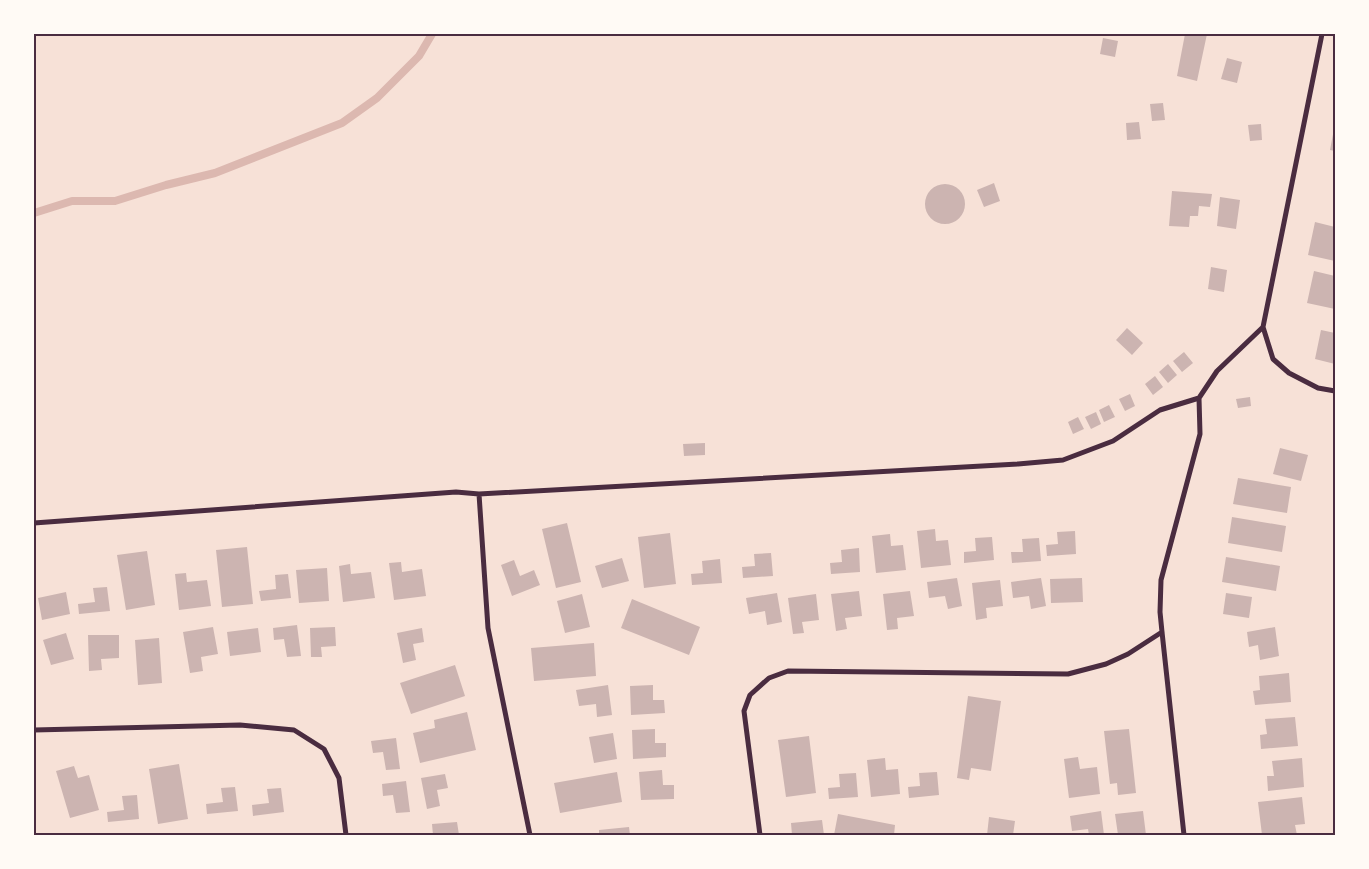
<svg xmlns="http://www.w3.org/2000/svg" width="1369" height="869" font-family="'IBM Plex Sans',sans-serif">
  <style>
    .lines { fill: none; stroke-linecap: round; stroke-linejoin: round }
    .stream { stroke: #dcb8b0; stroke-width: 8 }
    .building { fill: #ccb4b1 }
    .minor { stroke: #4a2c40; stroke-width: 5 }
    .neatline { fill: none; stroke: #4a2c40; stroke-width: 2 }
  </style>
  <rect width="100%" height="100%" fill="#f7e1d7"/>
  <g class="lines">
    <path class="stream" d="M34,213l38,-12h43l51,-16 49,-12 127,-50 35,-25 42,-42 13,-22"/>
  </g>
  <path class="building" d="M1185,34h22l-10,47 -20,-5z
    M1103,38l15,3 -3,16 -15,-3z
    M1227,58l15,4 -5,21 -16,-4z
    M1163,103l2,17 -13,1 -2,-17z
    M1139,122l2,17 -14,1 -1,-17z
    M1261,124l1,16 -12,1 -2,-16z
    M1334,129h1v22l-5,-1z
    M994,183l6,18 -16,6 -7,-17z
    M925 204a20 20 0 1 1 40 0a20 20 0 1 1-40 0Z
    M1172,191l40,3 -2,13 -11,-1 -1,10h-8l-1,11 -20,-1z
    M1220,197l20,3 -4,29 -19,-3z
    M1315,222l20,5v34l-27,-6z
    M1211,267l16,3 -3,22 -16,-3z
    M1314,271l21,5v33l-28,-6z
    M1127,328l16,15 -11,12 -16,-15z
    M1321,330l14,3v31l-20,-5z
    M1184,352l9,11 -11,9 -9,-11z
    M1168,364l9,11 -9,8 -9,-11z
    M1155,376l8,11 -10,8 -8,-11z
    M1130,394l5,12 -10,5 -6,-12z
    M1250,397l1,9 -13,2 -2,-9z
    M1109,405l6,12 -11,5 -5,-12z
    M1096,412l5,12 -10,5 -6,-12z
    M1078,417l6,12 -11,5 -5,-12z
    M705,443v12l-21,1 -1,-12z
    M1280,448l28,7 -7,26 -28,-7z
    M1238,478l53,9 -4,26 -54,-9z
    M1232,517l54,9 -4,26 -54,-9z
    M567,523l14,59 -25,6 -14,-59z
    M935,529l1,12 12,-1 3,25 -30,3 -4,-37z
    M1075,531l1,23 -29,2 -1,-11 12,-1 -1,-12z
    M670,533l6,51 -32,4 -6,-51z
    M890,534l1,12 12,-1 3,25 -30,3 -4,-37z
    M992,537l2,23 -30,3v-11l12,-1 -1,-13z
    M1039,538l2,23 -29,2 -1,-11h12l-1,-13z
    M247,547l6,57 -31,3 -6,-57z
    M859,548l1,24 -29,2 -1,-11 12,-1 -1,-12z
    M147,551l8,54 -29,5 -9,-55z
    M771,553l2,23 -30,2 -1,-11 13,-1 -1,-12z
    M1226,557l54,9 -4,25 -54,-9z
    M622,558l7,23 -27,7 -7,-22z
    M720,559l2,24 -30,2 -1,-11 12,-1 -1,-12z
    M514,560l6,16 14,-6 6,15 -28,11 -11,-31z
    M401,562l1,10 20,-3 4,27 -32,4 -5,-37z
    M350,564l1,10 20,-2 4,26 -32,4 -4,-36z
    M327,568l2,33 -30,2 -3,-33z
    M186,573l1,9 20,-2 4,26 -32,4 -4,-36z
    M288,574l3,24 -30,3 -2,-10 17,-2 -1,-14z
    M957,578l5,28 -14,3 -3,-13 -16,2 -2,-16z
    M1041,578l5,28 -15,3 -2,-13 -16,2 -2,-16z
    M1082,578l1,24 -32,1 -1,-24z
    M1000,580l3,26 -17,2 1,10 -11,2 -4,-37z
    M107,587l3,24 -31,3 -1,-10 17,-2 -2,-14z
    M859,591l3,25 -17,2 2,11 -11,2 -5,-37z
    M910,591l4,25 -17,2 1,11 -11,1 -4,-36z
    M66,592l4,22 -28,6 -4,-22z
    M777,593l5,29 -15,3 -2,-14 -16,3 -3,-16z
    M1226,593l26,4 -3,21 -26,-4z
    M582,594l8,33 -25,6 -8,-32z
    M816,594l3,26 -17,2 2,11 -11,1 -5,-36z
    M632,599l68,28 -11,28 -68,-27z
    M297,625l4,31 -14,1 -3,-18 -10,1 -1,-12z
    M213,627l5,27 -17,3 2,14 -13,2 -7,-41z
    M335,627l1,19 -15,1 1,10h-11l-1,-29z
    M1275,627l4,29 -19,4 -2,-15 -9,2 -2,-15z
    M258,628l3,24 -31,4 -3,-24z
    M422,628l2,14 -11,2 3,16 -13,3 -6,-30z
    M66,633l8,26 -23,6 -8,-25z
    M88,635h31v23l-18,1 1,11 -13,1z
    M159,638l3,45 -24,2 -3,-45z
    M594,643l2,33 -62,5 -3,-33z
    M455,665l10,31 -54,18 -11,-31z
    M1289,673l2,29 -36,3 -2,-14 7,-1 -1,-14z
    M608,685l4,30 -15,2 -1,-13 -17,2 -3,-16z
    M653,685v15h11l1,13 -34,2 -1,-29z
    M968,696l33,5 -10,70 -20,-3 -2,12 -12,-2z
    M467,712l9,38 -56,13 -7,-30 22,-5 -1,-8z
    M1295,717l3,29 -37,3 -1,-14 7,-1 -2,-15z
    M655,729v14h11v14l-33,2 -1,-29z
    M1129,729l7,64 -18,2 -1,-12 -7,1 -6,-53z
    M613,733l4,26 -23,4 -5,-26z
    M809,736l7,57 -30,4 -8,-57z
    M396,738l4,31 -14,1 -3,-18 -10,1 -2,-12z
    M1078,757l2,12 17,-2 3,27 -31,4 -5,-39z
    M885,758l1,12 12,-1 2,25 -29,3 -4,-37z
    M1302,758l2,29 -36,4 -1,-15h7l-2,-15z
    M179,764l9,55 -30,5 -9,-55z
    M74,766l4,12 11,-3 10,35 -29,8 -14,-47z
    M662,770l1,15h11v14l-33,1 -2,-28z
    M617,772l5,30 -62,11 -6,-30z
    M937,772l2,23 -30,3 -1,-11 12,-1 -1,-13z
    M856,773l2,24 -29,2 -1,-11 12,-1 -1,-13z
    M445,774l3,14 -11,2 3,16 -13,3 -6,-31z
    M406,781l4,31 -14,1 -3,-18 -10,1 -1,-12z
    M235,787l3,24 -31,3 -1,-10 17,-2 -2,-14z
    M281,788l3,24 -31,4 -1,-11 17,-2 -2,-14z
    M137,795l2,24 -31,3 -1,-10 17,-2 -2,-14z
    M1302,797l3,27 -10,1 2,10h-35l-4,-33z
    M1101,811l3,24h-15l-1,-6 -16,2 -2,-15z
    M1143,811l3,24h-28l-3,-21z
    M838,814l57,11 -1,10h-60z
    M989,817l26,4 -2,14h-26z
    M822,820l2,15h-32l-1,-12z
    M457,822l2,13h-26l-1,-11z
    M629,827l1,8h-31v-5z"/>
  <g class="lines">
    <path class="minor" d="M1263,327l10,32 16,14 29,15 17,3
      M479,494l9,134 42,207
      M34,523l422,-31 23,2 539,-30 45,-4 50,-19 47,-31 39,-12 18,-27 46,-44 59,-293
      M34,730l206,-5 54,5 30,19 15,29 7,57
      M760,835l-16,-124 6,-16 19,-17 19,-7 280,3 38,-10 22,-10 34,-22
      M1184,835l-22,-203 -2,-20 1,-32 39,-146 -1,-36"/>
  </g>
  <rect width="1369" height="869" fill="none" stroke="#fffaf5" stroke-width="70"/>
  <rect x="35" y="35" width="1299" height="799" class="neatline"/>
</svg>
